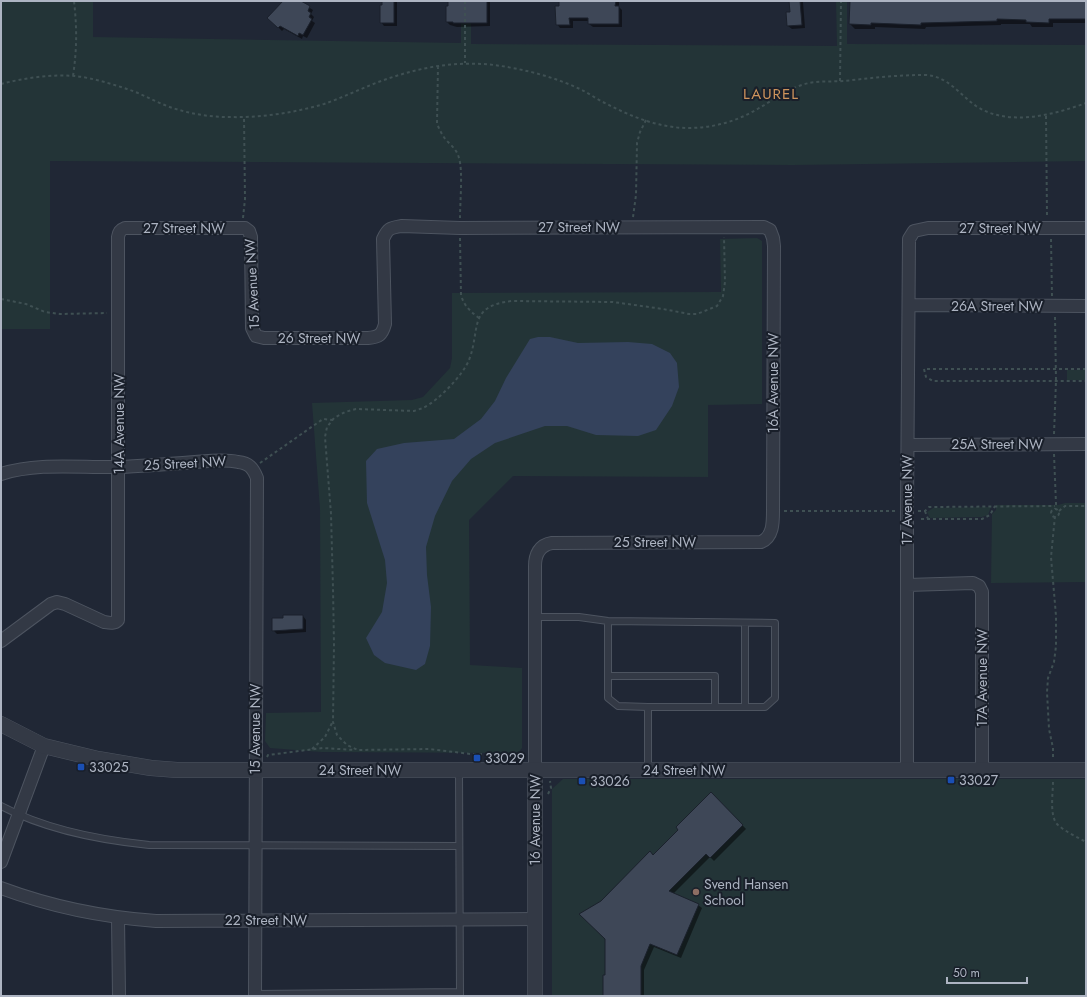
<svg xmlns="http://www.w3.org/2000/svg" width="1087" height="997" font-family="Jost,sans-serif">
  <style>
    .green { fill: #233437 }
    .water { fill: #34425c }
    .shadow { fill: #0007 }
    .building { fill: #3e4757; stroke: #1b212c }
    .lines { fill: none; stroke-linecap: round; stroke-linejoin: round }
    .service-casing { stroke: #4d5460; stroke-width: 8 }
    .minor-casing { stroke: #4d5460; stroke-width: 14 }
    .tertiary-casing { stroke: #4d5460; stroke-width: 16 }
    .path { stroke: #3f5053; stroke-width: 2; stroke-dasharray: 3 3; stroke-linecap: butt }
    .service { stroke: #333945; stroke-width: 6 }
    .minor { stroke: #333945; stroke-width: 12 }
    .tertiary { stroke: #333945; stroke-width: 15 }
    .transit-dot { fill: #1a4fb4; stroke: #191f2a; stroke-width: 1.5 }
    .education-dot { fill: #8d6e63; stroke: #191f2a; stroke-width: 1.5 }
    .labels { text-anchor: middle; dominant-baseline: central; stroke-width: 4; stroke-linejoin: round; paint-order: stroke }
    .street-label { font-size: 14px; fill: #adb4c2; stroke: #191f2a }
    .poi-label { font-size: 14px; fill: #adb4c2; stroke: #191f2a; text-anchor: start }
    .neighbourhood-label { font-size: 15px; letter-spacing: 1px; fill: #ce945c; stroke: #191f2a }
  </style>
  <rect width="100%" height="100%" fill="#202735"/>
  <path class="green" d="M1,1h92v36l368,6v-42h10v43l366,2 -1,-45h11v43l239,1v116l-294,4 -742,-4v168h-49z
    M757,238l5,3v163l-54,1v72l-195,-1 -44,44 1,145 52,3v80l-4,5 -197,-1 -51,-4 -5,-7 1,-28 55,-1 -1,-203 -8,-106 100,-3 11,-3 27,-29 2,-10v-65l269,-1 -1,-53z
    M1067,370h19v10h-19z
    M1065,503h21v79l-95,1 1,-69 4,-4v-5h62z
    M991,507l-3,8 -6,2 -52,1 -3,-6 6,-4z
    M563,779h523v217h-534v-207z"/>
  <path class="water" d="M538,337h12l28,6 50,-1 24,2 18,9 7,10 2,24 -7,19 -16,24 -18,6 -42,-1 -29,-9h-22l-50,17 -24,16 -19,22 -17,35 -9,31 1,28 4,32 -1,39 -5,18 -9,6 -31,-7 -11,-8 -8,-17 16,-26 5,-29 -2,-23 -18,-57 -1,-42 11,-12 27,-6 50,-4 27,-20 14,-18 11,-23 24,-39z"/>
  <path class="shadow" d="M284,1h15l14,9 -2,4 3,3 -2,4 3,2 -8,15 -4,-2 -1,3 -18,-10 -2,2 -13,-13z
    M383,1h14v25h-13l-3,-4z
    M449,1h41v25l-33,1 -7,-2 -3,-3z
    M560,1h59v6l3,3v17h-29l-4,-3v-3h-16v7h-13l-3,-4z
    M790,1l13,1 2,26 -13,1 -4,-3 3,-13z
    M851,1h235v22h-33v4h-21l-2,-3h-29v1l-75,2 -1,2 -50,-2v2h-20l-5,-5z
    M303,616l3,4v12l-29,2 -4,-4z
    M711,793l35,36 -32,32 -4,-4 -37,37 25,11 4,3 -21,50 -27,-11 -10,23v26h-40l2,-20v-38l-4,-36 51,-46 27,-26z"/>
  <path class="building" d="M283,1h18l9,5 -2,5 3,2 -2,4 3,2 -9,16 -4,-2 -1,3 -18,-10 -2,2 -11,-10z
    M382,1h12v22h-14v-18h2z
    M448,1h39v22h-34v-1h-7v-16h2z
    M559,1h57l-1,5h4v18h-31v-6h-19l1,7h-14l-1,-19h4z
    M789,1h11l2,24 -15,1 -1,-14h4z
    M850,1h236v18h-37v4l-23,-1v-2l-29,-1v2l-76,2v2l-50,-2v2l-22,-1z
    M283,615h20v14l-31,2v-13h11z
    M711,792l32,33 -33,33 -4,-4 -37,37 30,13 -22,51 -27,-11 -9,22v30h-38v-21h2v-36l-26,-25 22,-13 49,-50 3,4 25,-25 -2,-3z"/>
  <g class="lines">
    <defs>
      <path id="service" d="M535,617h44l29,4 167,2v75l-10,9h-117v63
        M608,621v77l10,8 30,1
        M745,623v84
        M608,676h107v31
        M459,770l1,226
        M1,806c45,24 98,34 148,39l310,1
        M255,994l205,-2"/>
      <path id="minor" d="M909,305l177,1
        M908,445l178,-1
        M1,474c38,-12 79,-6 118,-7 26,-1 51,-3 76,-5 14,-1 29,-3 43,0 11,1 15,6 19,16l-2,518
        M907,585l66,-2 6,3 3,6v179
        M1,641l50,-37 6,-2 8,2 39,18c6,1 10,2 14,-2v-383c1,-5 2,-7 7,-9h120l4,3 2,6 1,91 4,8 8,2h104c11,-1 14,-3 17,-14l-2,-85c5,-11 7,-11 19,-13l58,2 304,-1 6,3 3,8 1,8 -1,265c0,12 0,26 -12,31l-209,1c-13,2 -17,12 -17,23v204
        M907,769v-258l2,-272 5,-8 14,-3h158
        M1,862l43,-116
        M1,888c51,19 100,29 155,33l379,-2
        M118,918l1,78"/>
      <path id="tertiary" d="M1,724l43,22 54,13 53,9 26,2h909
        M535,770v226"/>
    </defs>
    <use href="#service" class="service-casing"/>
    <use href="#minor" class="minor-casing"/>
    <use href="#tertiary" class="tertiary-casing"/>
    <path class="path" d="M465,1v62
      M438,66l-1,57c2,6 5,12 9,17 5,5 11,10 13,18 4,13 1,44 1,60
      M73,76c4,-27 4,-48 1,-75
      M840,81l1,-80
      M1,84c23,-6 50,-10 74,-8 18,2 37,8 55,14 12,4 24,11 37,16 19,7 40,11 61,11 32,1 65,-4 96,-13 23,-8 46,-20 69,-27 33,-11 67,-16 101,-12 30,4 61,12 88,25 8,4 16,10 25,14 25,13 53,24 81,24 26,0 50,-7 71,-20 13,-7 25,-17 40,-22 15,-6 30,-4 45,-5 27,-3 53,-6 80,-6 23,0 35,19 52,31 32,21 77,9 110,-3
      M1046,116l1,100
      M633,217l3,-22 1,-52 3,-11 6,-12
      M243,218l2,-19 -1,-82
      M460,238l1,57c3,11 9,16 18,23
      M1051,239l1,57
      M1,299l25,5 19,8 15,2 47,-1
      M1086,369h-162l2,8 7,4h153
      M1054,434l2,-53 -1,-64
      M1054,454l2,50 -1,5
      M260,463l63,-44 10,1
      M1051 513a4 4 0 1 1 8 0a4 4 0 1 1-8 0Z
      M784,511h113
      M918,511h7l4,-4h4l122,-1
      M925,511l3,8
      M1059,511l6,-5h21
      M921,519h61l8,-4 5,-9
      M312,749l13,-12 7,-14
      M524,755l-53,-1 -42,-5 -71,1 -11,-5 -10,-10 -4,-13 1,-78 -1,-56 -2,-74 -6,-77 2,-10 7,-9 11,-6 11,-3 58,2c3,-1 6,-2 9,-3 15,-7 40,-33 46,-48 12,-31 -2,-54 43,-59l101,1 50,7 26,5h8l20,-8 6,-10 2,-14 -1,-45
      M267,757l1,-2 55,-7 32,2
      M1053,757v-9l-4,-19 -2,-37 1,-14 6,-16 2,-16v-30l-5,-59 4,-41
      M1053,782c0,11 -4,35 5,43 8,7 19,12 28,17
      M548,794l3,-6 -1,-7"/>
    <use href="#service" class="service"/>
    <use href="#minor" class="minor"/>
    <use href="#tertiary" class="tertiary"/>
  </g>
  <g class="transit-dot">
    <rect x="473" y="754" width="8" height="8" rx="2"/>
    <rect x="77" y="763" width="8" height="8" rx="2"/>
    <rect x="947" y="776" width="8" height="8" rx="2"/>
    <rect x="578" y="777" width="8" height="8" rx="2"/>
  </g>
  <circle class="education-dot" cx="696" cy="892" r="4"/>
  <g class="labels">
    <g class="street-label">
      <text x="579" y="227">27 Street NW</text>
      <text x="184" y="228">27 Street NW</text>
      <text x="1000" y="228">27 Street NW</text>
      <text transform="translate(252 284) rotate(-93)">15 Avenue NW</text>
      <text x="997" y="306">26A Street NW</text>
      <text x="319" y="338">26 Street NW</text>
      <text transform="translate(773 383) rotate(-90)">16A Avenue NW</text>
      <text transform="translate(119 424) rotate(-90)">14A Avenue NW</text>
      <text x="997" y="444">25A Street NW</text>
      <text transform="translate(185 463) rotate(-3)">25 Street NW</text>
      <text transform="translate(907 500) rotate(-90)">17 Avenue NW</text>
      <text x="655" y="542">25 Street NW</text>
      <text transform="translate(982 678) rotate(-90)">17A Avenue NW</text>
      <text transform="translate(255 729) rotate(-90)">15 Avenue NW</text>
      <text x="360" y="770">24 Street NW</text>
      <text x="684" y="770">24 Street NW</text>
      <text transform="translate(535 820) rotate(-90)">16 Avenue NW</text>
      <text x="266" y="920">22 Street NW</text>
    </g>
    <g class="poi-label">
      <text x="485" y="758">33029</text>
      <text x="89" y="767">33025</text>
      <text x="959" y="780">33027</text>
      <text x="590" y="781">33026</text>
      <text x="704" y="884">Svend Hansen<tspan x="704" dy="16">School</tspan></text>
    </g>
    <g class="neighbourhood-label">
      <text x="771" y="94">LAUREL</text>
    </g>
  </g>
  <rect width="1087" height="997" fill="none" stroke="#adb4c2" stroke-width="4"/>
  <path d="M947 977v6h80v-6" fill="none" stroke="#adb4c2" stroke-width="2"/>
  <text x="953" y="977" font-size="12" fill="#adb4c2" stroke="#191f2a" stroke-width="3" paint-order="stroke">50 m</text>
</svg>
